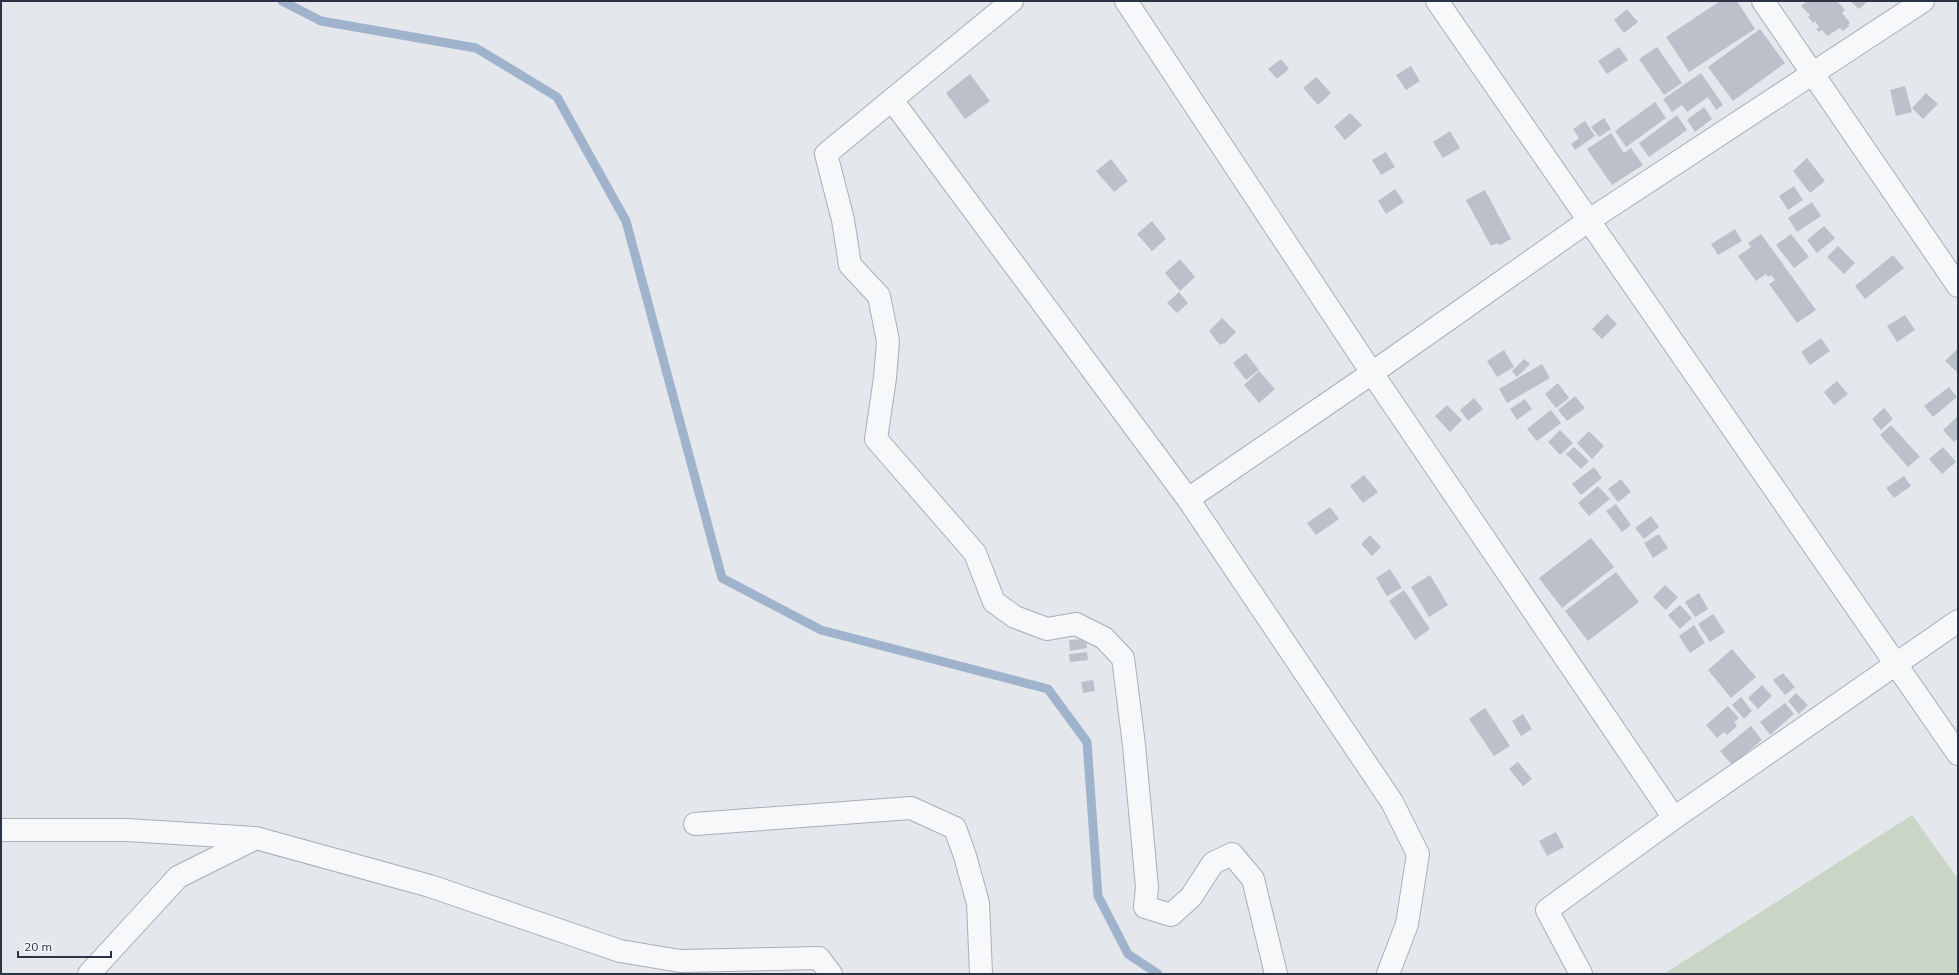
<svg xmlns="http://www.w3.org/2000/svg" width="1959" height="975" font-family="Mulish,sans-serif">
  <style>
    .green { fill: #c9d6c5 }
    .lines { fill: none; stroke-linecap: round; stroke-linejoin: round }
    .stream { stroke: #9fb4cc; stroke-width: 9 }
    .building { fill: #bbc0ca }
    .minor-casing { stroke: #a9aeb7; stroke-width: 24 }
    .minor { stroke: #f7f8fa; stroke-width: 22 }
  </style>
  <rect width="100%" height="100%" fill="#e4e7ec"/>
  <path class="green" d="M1912,815l46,64v95h-294z"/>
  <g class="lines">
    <path class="stream" d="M282,1l39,20 155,27 81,49 69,124 96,357 99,52 227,59 39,53 11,154 30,58 30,20"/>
  </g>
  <path class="building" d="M1720,1h17l18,28 -66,43 -23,-35z
    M1807,1h30l8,9 -3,3 8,10 -2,1 1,2 -6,5 -3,-3 -13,8 -5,-6 -3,2 -3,-3 3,-2 -4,-6 -2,2 -5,-6 2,-2 -9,-9z
    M1850,1h18l-9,8z
    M1627,9l11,13 -14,11 -10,-13z
    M1760,29l25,34 -52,38 -25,-34z
    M1619,47l9,13 -21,14 -9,-13z
    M1657,47l25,36 -18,12 -25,-36z
    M1281,59l8,10 -12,10 -9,-10z
    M1411,66l9,15 -14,9 -10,-15z
    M1701,73l22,32 -7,5 -8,-13 -21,15 -5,-7 -10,7 -9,-13z
    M970,74l20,27 -25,18 -19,-26z
    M1316,77l15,16 -13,12 -15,-17z
    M1905,86l7,26 -16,4 -6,-26z
    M1926,93l12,11 -15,15 -11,-11z
    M1655,102l11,16 -40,29 -11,-16z
    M1704,107l8,12 -17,13 -8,-12z
    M1350,113l12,12 -17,15 -11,-13z
    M1677,115l10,15 -38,27 -10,-14z
    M1604,118l7,11 -12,8 -8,-10z
    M1585,121l10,15 -20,14 -4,-6 8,-6 -6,-9z
    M1450,131l10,17 -17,10 -10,-16z
    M1611,133l13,20 7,-5 12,17 -31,20 -25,-36z
    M1386,152l9,15 -14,8 -9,-15z
    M1807,158l18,23 -15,12 -17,-22z
    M1111,159l17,22 -14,11 -18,-21z
    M1794,186l9,14 -15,10 -9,-14z
    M1395,189l9,13 -18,12 -8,-13z
    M1485,190l26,49 -11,6 -2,-2 -7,3 -25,-46z
    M1812,202l9,14 -24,16 -9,-14z
    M1152,221l14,18 -14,12 -15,-17z
    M1824,226l11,12 -18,15 -10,-13z
    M1735,229l7,12 -24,14 -7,-11z
    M1761,234l55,76 -19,13 -28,-39 6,-4 -4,-5 -3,2 -2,-3 -10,7 -18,-25 13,-9 -3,-4z
    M1791,234l18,23 -15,11 -18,-23z
    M1838,246l17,17 -11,11 -17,-17z
    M1893,255l11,13 -39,31 -10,-13z
    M1180,259l15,18 -15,14 -15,-18z
    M1179,292l9,11 -11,10 -10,-10z
    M1607,314l10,10 -15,15 -10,-10z
    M1905,315l10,15 -18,12 -10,-16z
    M1222,318l14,14 -12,12 -1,-1 -3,2 -11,-14z
    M1821,338l9,13 -20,14 -9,-13z
    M1958,348v25l-13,-12z
    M1504,350l10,17 -17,10 -10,-16z
    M1246,353l13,17 -13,10 -13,-17z
    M1524,359l6,5 -13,13 -5,-6z
    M1542,364l8,14 -43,25 -8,-14z
    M1259,371l16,18 -16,14 -15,-18z
    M1837,381l11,13 -14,11 -10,-13z
    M1558,383l11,15 -13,10 -11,-14z
    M1949,387l8,10 -24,20 -9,-11z
    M1575,396l10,12 -18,13 -9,-11z
    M1474,398l9,11 -15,12 -8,-11z
    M1525,399l7,10 -15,11 -7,-11z
    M1447,405l15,15 -12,12 -15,-16z
    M1884,408l9,11 -12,11 -9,-11z
    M1551,410l10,13 -24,18 -10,-12z
    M1958,416v23l-4,3 -11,-12z
    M1891,425l29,32 -12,10 -28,-32z
    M1560,430l13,13 -13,12 -12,-13z
    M1589,431l15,15 -12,13 -15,-16z
    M1574,447l15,14 -8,8 -15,-15z
    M1943,447l13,15 -14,12 -13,-15z
    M1594,467l8,11 -21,17 -9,-11z
    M1364,475l14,17 -15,11 -13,-17z
    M1904,476l7,10 -17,12 -8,-10z
    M1621,479l10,13 -13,10 -10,-13z
    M1598,486l12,13 -21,17 -11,-13z
    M1616,504l15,21 -9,7 -16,-21z
    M1330,507l9,12 -23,16 -9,-12z
    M1651,516l8,11 -15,12 -9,-11z
    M1659,534l9,14 -15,10 -9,-15z
    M1370,535l11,12 -9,9 -11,-12z
    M1591,538l23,29 -52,41 -23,-30z
    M1390,569l12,19 -15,8 -11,-18z
    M1616,572l23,30 -51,39 -23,-30z
    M1430,575l18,30 -19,12 -18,-30z
    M1665,585l13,12 -12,13 -13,-13z
    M1404,590l26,39 -15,11 -26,-39z
    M1699,593l9,16 -13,8 -10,-15z
    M1680,605l12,13 -12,11 -12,-14z
    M1713,614l12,18 -15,10 -12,-18z
    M1694,625l11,18 -15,10 -11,-17z
    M1086,639l1,9 -17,3 -1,-11z
    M1732,649l24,28 -25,21 -23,-28z
    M1087,652l1,8 -18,2 -1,-8z
    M1783,673l12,14 -10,8 -12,-15z
    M1093,680l2,11 -12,2 -2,-11z
    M1762,685l10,11 -14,13 -10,-11z
    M1796,693l12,12 -9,9 -11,-13z
    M1741,697l11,14 -8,8 -12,-14z
    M1785,703l9,11 -24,21 -10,-13z
    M1728,706l11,12 -5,4 3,4 -10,9 -3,-3 -7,6 -11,-13z
    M1485,708l25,38 -16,10 -25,-37z
    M1523,714l9,15 -11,7 -9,-15z
    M1751,726l11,14 -30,25 -12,-14z
    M1518,762l14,17 -9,7 -14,-17z
    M1556,832l8,15 -17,9 -8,-15z"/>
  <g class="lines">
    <defs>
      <path id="minor" d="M1012,1l-186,153 17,66 7,45 29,31 9,45 -3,37 -9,61 99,114 19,49 21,15 32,12 29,-5 28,14 19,20 11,87 13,142 -2,20 26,8 20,-18 22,-34 19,-9 21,25 23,95
        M1126,1l246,372 302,445
        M1437,1l521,753
        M1763,1l195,285
        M892,100l296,399 204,303 26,52 -11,70 -19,50
        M1188,499l184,-126 216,-152 335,-220
        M695,824l216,-16 44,20 10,28 13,47 3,71
        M1,830h126l128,8
        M89,974l89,-97 78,-39 174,48 190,65 60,10 139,-3 12,16
        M1581,974l-34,-64 127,-92 284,-197"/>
    </defs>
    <use href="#minor" class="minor-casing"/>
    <use href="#minor" class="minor"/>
  </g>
  <rect width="1959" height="975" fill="none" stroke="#2b3445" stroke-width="4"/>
  <path d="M18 951v6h93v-6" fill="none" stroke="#2b3445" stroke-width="2"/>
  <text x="24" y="951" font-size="12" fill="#2b3445" stroke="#f4f6f9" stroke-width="3" paint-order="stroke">20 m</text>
</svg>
